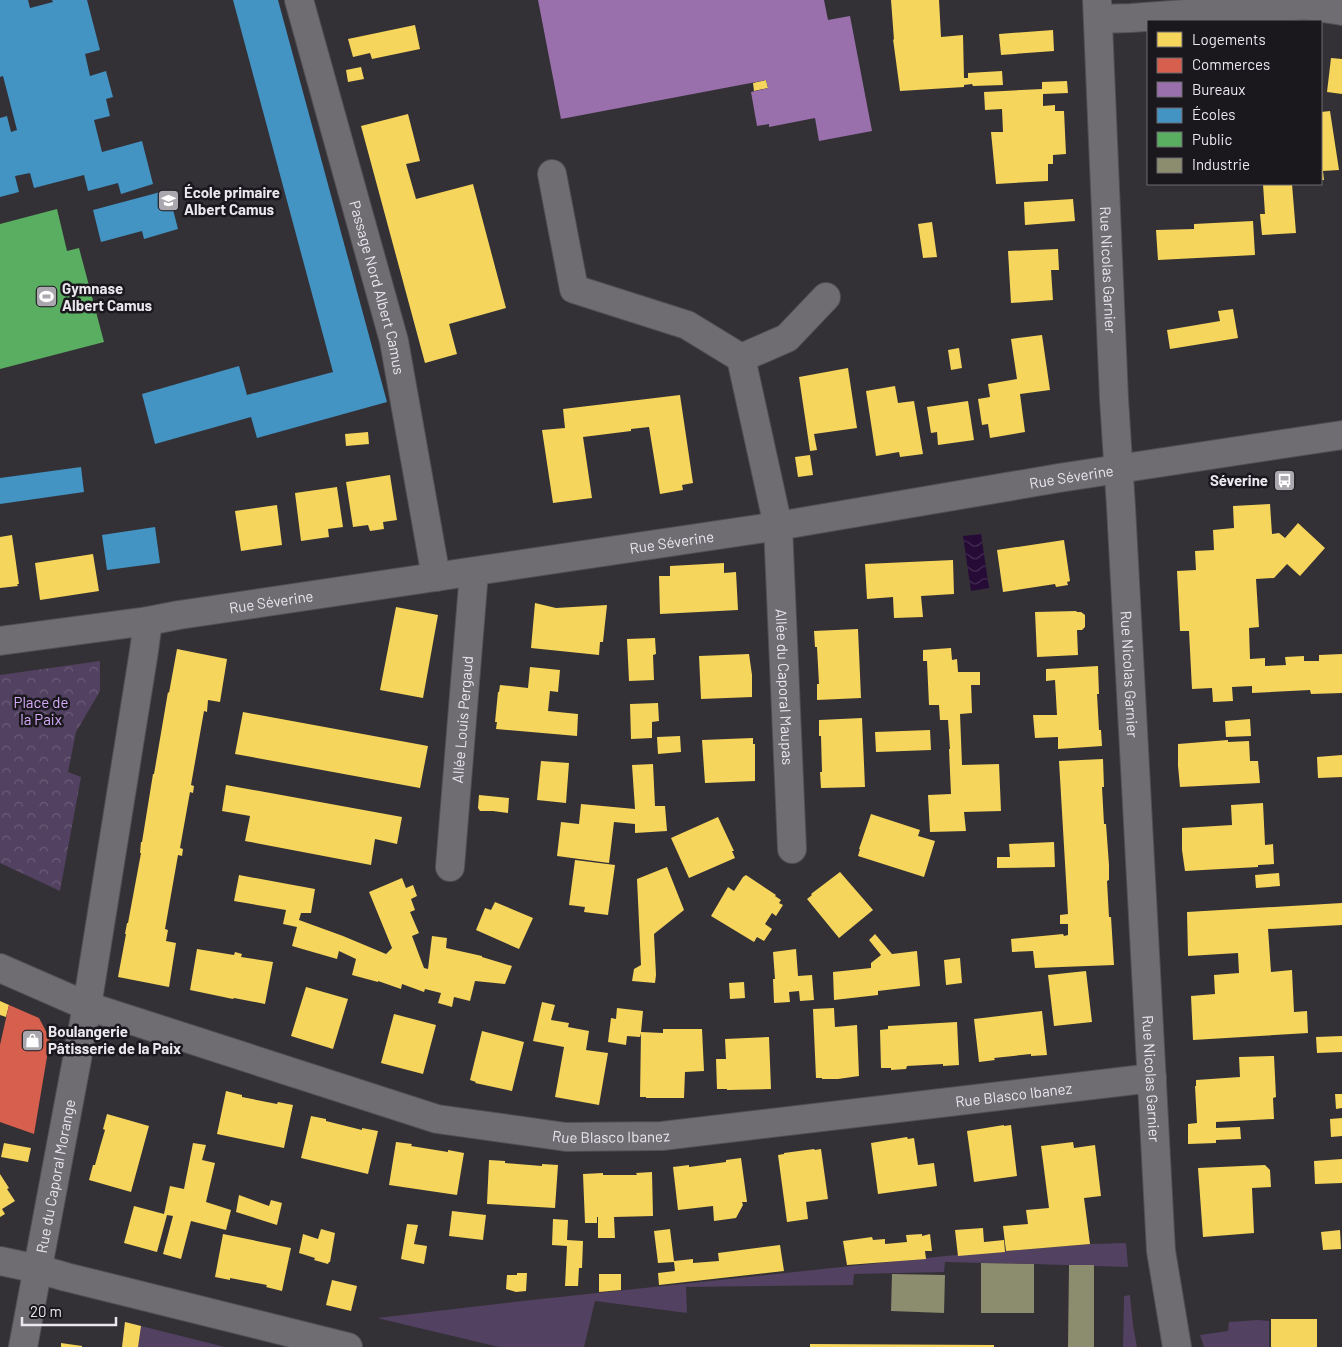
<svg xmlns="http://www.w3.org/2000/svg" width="1342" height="1347" font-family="Barlow,sans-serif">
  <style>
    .green { fill: #524161 }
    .park { fill: url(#park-crowns) }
    .water { fill: url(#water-waves) }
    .homes { fill: #f6d55c }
    .shops { fill: #d6604d }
    .offices { fill: #9970ab }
    .schools { fill: #4393c3 }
    .public { fill: #5aae61 }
    .industry { fill: #8c8c6e }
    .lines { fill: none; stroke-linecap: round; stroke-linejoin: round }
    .minor-casing { stroke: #524f54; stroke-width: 30 }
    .minor { stroke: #706d72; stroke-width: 28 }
    .labels { text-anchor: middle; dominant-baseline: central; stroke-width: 5; stroke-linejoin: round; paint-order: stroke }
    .poi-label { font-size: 15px; font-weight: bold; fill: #eae7ee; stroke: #1a181d; text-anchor: start }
    .street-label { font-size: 15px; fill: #eae7ee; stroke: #1a181d }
    .park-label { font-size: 15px; fill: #d6acfb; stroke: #1a181d }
  </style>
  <defs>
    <pattern id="park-crowns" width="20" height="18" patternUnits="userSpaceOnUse" patternTransform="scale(1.25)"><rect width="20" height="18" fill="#524161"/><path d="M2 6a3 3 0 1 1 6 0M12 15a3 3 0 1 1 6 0" fill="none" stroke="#6b5c78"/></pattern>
    <pattern id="water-waves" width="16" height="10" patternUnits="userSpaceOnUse" patternTransform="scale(1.25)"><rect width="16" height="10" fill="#250b36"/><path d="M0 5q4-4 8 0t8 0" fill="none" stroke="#452f53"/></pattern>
  </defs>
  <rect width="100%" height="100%" fill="#343136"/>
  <path class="green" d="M1126,1243l2,24 -94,-3 -89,-2 -1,10 -90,2 -1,11 -167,2 1,26 -92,-12 -11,46h-85l-122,-29 145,-17 423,-45 145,-12z
    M1130,1295l3,30 4,22h-14l1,-51z
    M1258,1320l11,1v26h-65l-4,-12 28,-4 1,-9z
    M125,1322l100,25h-103z"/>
  <path class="park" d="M100,661v30l-24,41 -8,40 13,5 -21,114 -60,-28v-188z"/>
  <path class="water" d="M981,534l8,54 -18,3 -8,-55z"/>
  <path class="homes" d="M891,0h48l2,37 22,-2 1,43h4v-5l34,-2 1,14 -30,1 -1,-2 -8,1v2l-64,4 -7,-52 1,1z
    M415,25l5,24 -48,10 -2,-6 -17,4 -5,-18z
    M1053,30l1,21 -53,4 -2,-21z
    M1331,58l11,1v35l-15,-2z
    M361,67l3,12 -16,3 -2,-12z
    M766,80l2,8 -14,3 -1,-8z
    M1067,81l1,12 -25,1v12l12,-1v6h9l2,43 -13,1v9h-5v17l-52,3 -5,-52h12l-1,-23 -17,1 -1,-18 58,-3v-7z
    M1330,111l9,59 -16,1 1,9h-3v-68z
    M408,114l12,47 -14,3 10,35 57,-15 33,124 -57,16 8,30 -32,9 -64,-237z
    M1263,184h29l4,49 -34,2 -2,-21h5z
    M1073,199l2,22 -50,4 -1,-23z
    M1253,221l2,34 -97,5 -2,-30 38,-1v-5z
    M932,222l5,35 -14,1 -5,-34z
    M1058,249l1,21h-8l2,30 -42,3 -3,-52z
    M1233,309l5,29 -68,11 -3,-19 53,-9 -2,-10z
    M1042,335l8,55 -30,4 5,38 -35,6 -2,-14 -6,1 -4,-26 12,-2 -2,-13 29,-5 -6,-40z
    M959,348l3,20 -11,2 -3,-20z
    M848,368l9,60 -43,6 3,16 -7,1 -11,-74z
    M895,386l3,17 16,-2 9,53 -23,3 -1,-5 -23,4 -10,-65z
    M680,395l13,88 -11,2 1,5 -23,4 -11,-67 -18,2v2l-48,6 9,61 -39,5 -11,-73 23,-2 -2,-19z
    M968,401l6,39 -36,5 -1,-13 -6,1 -4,-26z
    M368,432l1,12 -23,2 -1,-12z
    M810,455l3,20 -15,2 -3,-20z
    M390,475l7,45 -14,2 1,7 -14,2 -2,-6 -15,2 -7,-45z
    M337,487l6,40 -15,2 1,8 -28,4 -6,-48z
    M1270,504l2,30 7,-1 6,5 13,-15 27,25 -25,28 -13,-12 -13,14 -18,1 3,48 -10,1 1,31 15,-1v8l21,-1 -1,-8 19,-1v5h15v-6l23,-1v39l-31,1 -1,-4 -58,3v-7l-20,1 1,14 -20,1 -1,-14 -20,1 -3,-58h-9l-3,-60 19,-1 -1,-19 19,-1 -1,-20 21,-2 -1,-22z
    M277,505l5,40 -41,6 -6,-40z
    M12,535l7,49h-2l1,2 -18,2v-51z
    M1064,540l6,41 -3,1 1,3 -12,2 -1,-3 -52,8 -6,-42z
    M93,554l6,37 -59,9 -5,-37z
    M953,560l1,34 -33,2 2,21 -29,1 -1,-21 -26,2 -2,-35z
    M724,563v10l12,-1 2,38 -78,4 -1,-38h11v-10z
    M535,603l21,5 51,-3 -4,37h-3l-1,13 -68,-7z
    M396,607l42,8 -15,83 -43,-8z
    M1077,611l-1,1h5l4,3v12l-3,3h-5l1,25 -41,2 -2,-45z
    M858,629l3,69 -44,2v-16h2l-2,-37h-2l-1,-16z
    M655,638l1,16 -3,1 1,25 -25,1 -2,-42z
    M951,648l1,12 5,-1 1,13h22v13h-9l1,28 -12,1 2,51 37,-1 2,47 -37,1 2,19 -36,1 -2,-37 23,-1 -2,-45h1l-2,-29h-8l-1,-15h-10l-2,-44h-4v-11z
    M177,649l50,10 -7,43 -12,-2 -1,12 -3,-1 -13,74 3,1 -1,7 -3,-1 -10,56 3,1 -1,7 -4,-1 -13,74 3,1 -2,11 10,2 -7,44 -51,-10 8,-43h-1l2,-11h1l13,-70h-1l1,-11h1l11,-68h1l14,-82 1,1z
    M749,654l3,21v22l-51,2 -2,-43z
    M1098,666l1,28h-2l2,36h2l1,16 -44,3v-12l-23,1 -2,-23h24l-2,-35 -9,1v-12z
    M530,667l30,3 -2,22 -8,-1 -2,20 30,3 -1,22 -81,-7 1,-7h-2l3,-30h1l1,-7 28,3z
    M658,703l1,18 -7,1v16l-21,1 -1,-35z
    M243,712l185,34 -8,42 -185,-34z
    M862,718l3,69 -44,1 -1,-16h2l-1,-36h-2v-16z
    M1250,719l1,17 -25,1 -1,-16z
    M930,730l1,20 -55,2 -1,-20z
    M680,736l1,16 -23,2 -1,-17z
    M753,738v6h2v37l-50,2 -3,-43z
    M1228,740v2l21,-1 1,20h8l2,22 -80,4 -2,-21v-22z
    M1342,755v22l-24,1 -1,-21z
    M1103,759l1,28h-2l2,37h2l3,41v15l-2,1 2,36h2l3,48 -79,3 -2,-17 -21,1 -1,-13 52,-5 1,2 4,-1v-11h-8v-9l8,-1 -9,-153z
    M541,761l28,2 -3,40 -29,-3z
    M653,764l2,42h10l2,25 -32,2v-9l-21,-2 -5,41 -52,-7 4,-34 18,2 2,-20 54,5 -3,-44z
    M226,785l176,32 -5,27 -22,-5 -4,26 -126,-24 5,-25 -28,-5z
    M479,795l30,3 -1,15 -15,-2h-13l-2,-3z
    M1263,803l2,42 8,-1 1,20 -16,1v2l-73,4 -3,-21v-22l50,-3 -1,-20z
    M871,814l49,16 -2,6 17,5 -11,36 -66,-21 2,-7h-1z
    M718,817l16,34h-2l3,7 -46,20 -18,-40z
    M1054,842l1,25 -58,1v-11h13l-1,-13z
    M575,860l40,5 -7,50 -24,-3 1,-5 -16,-2z
    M667,867l17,43 -30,24 2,41 -1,8 -23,-2 2,-12 7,-4 -4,-86z
    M840,872l33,38 -34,28 -32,-39 5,-4 -1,-1z
    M1279,873l1,13 -24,2 -1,-13z
    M239,875l76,14 -4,24h-10l-2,7 44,16 43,18 6,-6 -23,-56 33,-14 4,10 7,-3 4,11 -6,3 4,11 -5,2 9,21 -7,3 12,32 4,1 4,-33 15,2 -1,10 36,8v1l30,9 -7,18 -30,-3 -5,20 -16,-4 -2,10 -14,-4 3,-10 -16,-4 -1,3 -22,-8 -1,5 -23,-8v1l-26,-7 4,-16 -17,-8 -2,8 -45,-13 5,-19 -14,-3 3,-14 -52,-9z
    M746,875l30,20 -1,1 6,4 -2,3 4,2 -7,11 -4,-3 -7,11 7,5 -8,12 -7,-4 -3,5 -43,-26 17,-29 6,4 9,-14z
    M495,902l38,16 -14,31 -43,-19 9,-22 6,2z
    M1342,903v22l-74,4 3,43 21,-2 2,42 13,-1 1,22 -115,7 -2,-44 24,-2 -1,-19 25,-2 -1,-20 -50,3 -1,-44z
    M875,934l17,20 25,-3 3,35 -42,5v4l-44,5 -1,-28 38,-4v-5l10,-8 -12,-15z
    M197,949l37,6 1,-3 7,2 -1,3 32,5 -8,42 -31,-6 -1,1 -43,-9z
    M796,949l2,27 14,-1 2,25 -14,1 -1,-10 -10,1 1,10 -16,1 -1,-24h2l-2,-27z
    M960,958l2,25 -16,2 -2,-25z
    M1086,971l6,51 -38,4 -6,-51z
    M744,982l1,16 -15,1 -1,-16z
    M306,987l42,12 -15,50 -42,-13z
    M0,1001l9,4 -3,12 -6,-2z
    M542,1002l13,3 -4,15 18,3 -1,4 21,4 -3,19 22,3 -9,52 -44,-8 9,-50 -31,-6z
    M617,1008l26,3 -2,21 22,1v-4h39l2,42 -19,1 -1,26h-38v-1h-6l1,-64 -1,4 -13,-1 -1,9 -18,-3 3,-24 5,1z
    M834,1008l1,19 22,-2 2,51 -21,3h-16v-1h-6l-3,-69z
    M1042,1011l5,44 -16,1v-2l-37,4 1,2 -16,2 -5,-43z
    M394,1014l42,11 -13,49 -42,-11z
    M957,1022l2,43 -16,1v-2l-36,2 -1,3 -15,1v-2h-10l-1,-38 8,-1v-3z
    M482,1031l42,11 -12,49 -37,-8 1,-1 -6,-2z
    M1342,1036v16l-25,1 -1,-16z
    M769,1037l2,52 -44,1v-1h-10l-1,-30h10l-1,-20z
    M1274,1056l2,41 -3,1 1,21 -58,3v6l24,-1 1,12 -25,1v3l-28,1v-20l9,-1 -2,-37h1v-6l44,-3 -1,-20z
    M226,1091l16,4v2l35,7 1,-2 15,3 -9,43 -67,-14z
    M1335,1094h7v14l-6,1z
    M107,1114l42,12 -18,66 -42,-12 4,-15h2l5,-18 5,-17 -2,-1z
    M311,1116l15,3v2l36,9v-2l16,3 -10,43 -67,-16z
    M1342,1118v18l-11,1 -1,-18z
    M1004,1125v1l7,-1 6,51 -43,6 -7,-51z
    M907,1137l1,2 6,-1 4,27 16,-2 3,23 -59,8 -7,-51z
    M396,1142l16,2 -1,2 37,6v-2l16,3 -7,42 -68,-10z
    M1073,1142l1,6 21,-3 6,51 -17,2 6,46 -84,7 -3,-25 25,-2 -2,-14 23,-2 -8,-62z
    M4,1143l27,5 -3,14 -27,-5z
    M193,1143l13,2 -4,15 13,3 -9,39 25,8 -5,20 -35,-9 -10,38 -18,-5 10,-38 -6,-1 -10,37 -33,-9 10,-37 30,8 6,-28 14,3z
    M814,1149l1,1 6,-1 7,50 -22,3 2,17 -21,3 -9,-67 6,-1v-1z
    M741,1158l6,44h-5l1,3 -7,13 -22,3 -1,-15 -35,4 -5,-43 16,-2v2l37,-5v-2z
    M1342,1159v24l-27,1 -1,-23z
    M489,1160l16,1v2l37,3v-2l16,1 -3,43 -68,-4z
    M1265,1165l5,5 1,17 -19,1 2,45 -51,4 -5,-69z
    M652,1172l1,44 -39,1 1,21h-17v-21h-1v6h-12l-2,-49 20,-1v2h34l-1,-2z
    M0,1174l9,14 -2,1 8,12 -13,8 3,5 -5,3z
    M239,1195l30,11 2,-6 11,3 -5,22 -41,-13z
    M452,1211l34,4 -3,25 -34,-4z
    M553,1219l15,1 -1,20 16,1 -1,27h-3l-1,18h-13l2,-40 -15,-1z
    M407,1224l11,1 -4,19 13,2 -3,18 -23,-5z
    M983,1228l1,14 20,-2 1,12 -47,4 -3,-26z
    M321,1229l14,4 -5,29h-1l-1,2 -14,-4 1,-2 -16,-5 4,-19 15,5z
    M670,1229l4,32 19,-2v4l26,-2 -1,-8 62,-8 4,26 -125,14 -1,-12 17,-2 -1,-9 -16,1 -4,-32z
    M1340,1230l1,19 -18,1 -2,-18z
    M223,1234l68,14 -9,43 -16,-4 1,-2 -37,-7v2l-15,-3z
    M922,1234v2l8,-2 2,17h-7l1,8 -79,6 -4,-24 29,-4 1,3 12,-1v5l22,-2 -1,-7z
    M517,1273h10l-1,18 -10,1 -10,-3 1,-14h10z
    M599,1274h22v16l-22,2z
    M332,1280l25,6 -6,25 -25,-6z
    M1271,1319h46v28h-46z
    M125,1322l16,4 -3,21h-16z
    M61,1343l21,3v1h-21z
    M810,1344l184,1v2h-184z"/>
  <path class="shops" d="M9,1005l30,13 11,21 -16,95 -34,-12v-77z"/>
  <path class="offices" d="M538,0h286l4,20 22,-4 22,115 -53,10 -4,-23 -46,9v-3l-12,2 -6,-34 17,-4 -2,-8 -205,39z"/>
  <path class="schools" d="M0,0h28l2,8 23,-6 -1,-2h35l13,50 -15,4 5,22 16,-5 7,26 -7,2 4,17 -16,4 8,32 40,-11 11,43 -32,10 -3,-11 -30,8 -4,-16 -50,13 -4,-15 -15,3 4,16 -19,5v-79l7,-2 4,16 6,-2 -14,-54 -3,1z
    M233,0h45l109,402 -130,36 -6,-21 -96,27 -13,-50 97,-28 8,29 86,-23z
    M168,190l10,39 -34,10 -2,-8 -41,11 -8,-32z
    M81,467l3,25 -84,12v-26z
    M155,527l5,36 -53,7 -5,-35z"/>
  <path class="public" d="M57,209l10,42 12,-3 25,94 -104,27v-145z"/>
  <path class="industry" d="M981,1263l53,1v49h-53z
    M1069,1265h25v82h-26z
    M892,1274l53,1 -1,38 -53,-2z"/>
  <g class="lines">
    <defs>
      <g id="minor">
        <path id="s1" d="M299,0l95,341 42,236"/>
        <path id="s2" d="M1097,0l17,399 7,108 40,744 16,96"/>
        <path d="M1099,19l32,-1 174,-13 37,6"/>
        <path id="s3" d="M552,174l22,115 113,36 54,33 37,168 14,323"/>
        <path d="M741,358l46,-20 39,-41"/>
        <path id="s4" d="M0,641l148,-20 31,-6 599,-89 281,-48 283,-43"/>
        <path id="s5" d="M450,867l24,-295"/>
        <path d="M0,968l87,38 57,-355 4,-30"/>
        <path d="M0,1261l38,8 28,8 282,70"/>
        <path id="s6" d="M23,1347l64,-341 350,113 129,18 96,-1 490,-58"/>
      </g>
    </defs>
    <use href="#minor" class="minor-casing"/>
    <use href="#minor" class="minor"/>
  </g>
  <defs>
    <symbol id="school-square" viewBox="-11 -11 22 22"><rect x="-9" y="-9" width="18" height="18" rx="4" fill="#aaa7ae" stroke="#1a181d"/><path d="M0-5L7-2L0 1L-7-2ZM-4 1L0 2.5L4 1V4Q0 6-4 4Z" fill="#fff"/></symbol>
    <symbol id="stadium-square" viewBox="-11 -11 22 22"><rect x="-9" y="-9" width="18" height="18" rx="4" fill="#aaa7ae" stroke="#1a181d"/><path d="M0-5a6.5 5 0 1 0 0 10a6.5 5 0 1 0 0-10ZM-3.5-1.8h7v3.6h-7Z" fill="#fff"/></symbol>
    <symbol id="bus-square" viewBox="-11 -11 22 22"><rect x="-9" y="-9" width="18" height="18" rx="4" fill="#aaa7ae" stroke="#1a181d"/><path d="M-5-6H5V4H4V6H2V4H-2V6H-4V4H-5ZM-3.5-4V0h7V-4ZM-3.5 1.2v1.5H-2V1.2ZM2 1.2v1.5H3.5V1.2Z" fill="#fff"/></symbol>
    <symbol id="shop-square" viewBox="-11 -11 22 22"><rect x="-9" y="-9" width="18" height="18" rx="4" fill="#aaa7ae" stroke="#1a181d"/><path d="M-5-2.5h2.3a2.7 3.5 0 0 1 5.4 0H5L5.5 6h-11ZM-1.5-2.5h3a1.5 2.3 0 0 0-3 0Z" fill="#fff"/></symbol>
  </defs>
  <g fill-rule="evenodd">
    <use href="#school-square" x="156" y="188" width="25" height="25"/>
    <use href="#stadium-square" x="34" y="284" width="25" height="25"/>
    <use href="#bus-square" x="1272" y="468" width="25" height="25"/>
    <use href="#shop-square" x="20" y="1028" width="25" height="25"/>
  </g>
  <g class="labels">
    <g class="poi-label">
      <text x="184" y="192">École primaire<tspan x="184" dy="17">Albert Camus</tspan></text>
      <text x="62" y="288">Gymnase<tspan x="62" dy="17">Albert Camus</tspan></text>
      <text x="1268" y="480" text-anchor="end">Séverine</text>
      <text x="48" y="1031">Boulangerie<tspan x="48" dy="17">Pâtisserie de la Paix</tspan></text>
    </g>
    <g class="street-label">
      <text stroke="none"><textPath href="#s2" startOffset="270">Rue Nicolas Garnier</textPath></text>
      <text stroke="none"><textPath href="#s1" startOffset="298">Passage Nord Albert Camus</textPath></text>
      <text stroke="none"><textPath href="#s4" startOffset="1084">Rue Séverine</textPath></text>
      <text stroke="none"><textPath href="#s4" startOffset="679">Rue Séverine</textPath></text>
      <text stroke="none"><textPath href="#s4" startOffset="274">Rue Séverine</textPath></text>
      <text stroke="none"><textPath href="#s2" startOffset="675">Rue Nicolas Garnier</textPath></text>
      <text stroke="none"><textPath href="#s3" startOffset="632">Allée du Caporal Maupas</textPath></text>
      <text stroke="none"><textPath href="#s5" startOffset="148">Allée Louis Pergaud</textPath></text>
      <text stroke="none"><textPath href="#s2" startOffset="1080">Rue Nicolas Garnier</textPath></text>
      <text stroke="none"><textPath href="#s6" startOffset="1295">Rue Blasco Ibanez</textPath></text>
      <text stroke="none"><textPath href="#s6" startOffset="890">Rue Blasco Ibanez</textPath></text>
      <text stroke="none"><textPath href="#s6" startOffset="174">Rue du Caporal Morange</textPath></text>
    </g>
    <g class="park-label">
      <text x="41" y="702">Place de<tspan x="41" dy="17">la Paix</tspan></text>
    </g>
  </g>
  <rect x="1147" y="20" width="175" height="165" fill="#1a181d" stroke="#6d6b71"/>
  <rect x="1157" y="32" width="25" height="15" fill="#f6d55c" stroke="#6d6b71"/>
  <text x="1192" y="45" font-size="15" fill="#eae7ee">Logements</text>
  <rect x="1157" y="58" width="25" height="15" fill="#d6604d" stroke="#6d6b71"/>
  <text x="1192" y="70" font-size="15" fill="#eae7ee">Commerces</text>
  <rect x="1157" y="82" width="25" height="15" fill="#9970ab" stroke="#6d6b71"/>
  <text x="1192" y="95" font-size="15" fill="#eae7ee">Bureaux</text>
  <rect x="1157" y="108" width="25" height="15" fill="#4393c3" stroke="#6d6b71"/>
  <text x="1192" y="120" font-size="15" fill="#eae7ee">Écoles</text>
  <rect x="1157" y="132" width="25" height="15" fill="#5aae61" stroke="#6d6b71"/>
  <text x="1192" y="145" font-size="15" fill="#eae7ee">Public</text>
  <rect x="1157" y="158" width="25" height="15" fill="#8c8c6e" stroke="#6d6b71"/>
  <text x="1192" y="170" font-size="15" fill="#eae7ee">Industrie</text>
  <path d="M22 1317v8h94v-8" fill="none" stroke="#eae7ee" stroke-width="2.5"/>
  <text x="30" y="1317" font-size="15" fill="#eae7ee" stroke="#1a181d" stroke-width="4" paint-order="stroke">20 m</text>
</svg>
